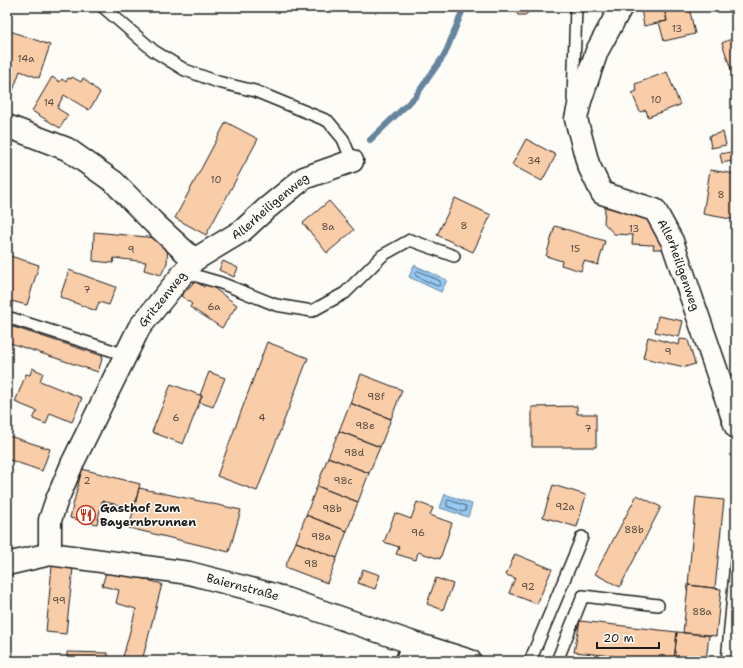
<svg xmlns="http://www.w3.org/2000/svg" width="743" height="668" font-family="'Shantell Sans',sans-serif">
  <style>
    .water { fill: url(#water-ripples); stroke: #65849d }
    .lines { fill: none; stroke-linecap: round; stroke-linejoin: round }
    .shore { stroke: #4d6172; stroke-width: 1 }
    .stream { stroke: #65849d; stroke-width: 6 }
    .building { fill: #facda9; stroke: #1c1c1c }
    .lane-casing { stroke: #1c1c1c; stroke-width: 14 }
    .street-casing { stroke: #1c1c1c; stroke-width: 25 }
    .lane { stroke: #fdfcf7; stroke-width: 11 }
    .street { stroke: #fdfcf7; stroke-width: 22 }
    .labels { text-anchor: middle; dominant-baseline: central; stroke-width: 3; stroke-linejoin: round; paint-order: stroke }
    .number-label { font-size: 10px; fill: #54483f }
    .street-label { font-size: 12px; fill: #1c1c1c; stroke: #fdfcf7 }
    .poi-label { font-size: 12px; font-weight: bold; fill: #1c1c1c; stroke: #fdfcf7; text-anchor: start }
  </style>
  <defs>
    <pattern id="water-ripples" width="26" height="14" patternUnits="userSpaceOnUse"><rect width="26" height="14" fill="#96c9f3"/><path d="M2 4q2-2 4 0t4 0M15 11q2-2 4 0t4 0" fill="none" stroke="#81acd0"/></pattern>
  </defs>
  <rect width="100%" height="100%" fill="#fdfcf7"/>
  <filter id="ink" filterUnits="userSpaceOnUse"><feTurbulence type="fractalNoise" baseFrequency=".025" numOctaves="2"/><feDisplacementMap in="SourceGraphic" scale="8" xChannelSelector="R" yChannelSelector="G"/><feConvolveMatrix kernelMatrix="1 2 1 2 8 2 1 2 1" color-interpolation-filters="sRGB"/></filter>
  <g filter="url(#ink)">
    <path class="water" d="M414,265l33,15 -6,12 -32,-15z
      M445,494l27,10 -4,13 -28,-9z"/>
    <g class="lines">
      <path class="shore" d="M418,271l22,10v4l-3,1 -21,-10 -1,-2z
        M449,500l17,6v5l-3,1 -16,-6v-5z"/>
      <path class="stream" d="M370,140l45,-43 30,-43 19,-47"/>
    </g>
    <path class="building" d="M514,7h21l-10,8h-7z
      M649,7h15l3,14 -23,5 -3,-17z
      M672,7h17l6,27 -31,7 -5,-19 8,-1 -3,-12z
      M7,30l43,15 -11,33 -19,-7 -10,28 -3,-1z
      M736,37v47l-14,-41z
      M667,72l13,33 -32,12 -2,-7 -6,2 -8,-19 5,-2 -2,-7z
      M52,77l8,5 2,-3 4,3 2,-4 3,1 1,-2 9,5 2,-4 17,15 -11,17 -25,-15 -7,13 11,7 -8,13 -28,-17z
      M226,122l32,17 -52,96 -31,-17z
      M723,132l3,13 -15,3 -2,-12z
      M526,139l30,16 -14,26 -30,-16z
      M736,151v9l-14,3 -2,-9z
      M710,170l26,4v46l-33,-6z
      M455,198l36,17 -18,37 -36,-17z
      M329,201l25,29 -27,23 -24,-30z
      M605,207l47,11 13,31h-12l1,-4 -22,-1 1,-9 -19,-1 -10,-11z
      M555,226l50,15 -7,24 -14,-4 -3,10 -20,-6 1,-4 -16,-5z
      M94,232l74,7 -1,24 -6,12 -17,-5 2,-8 -32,-4 -1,5 -20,-2z
      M7,255l32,10 -12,40 -20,-5z
      M223,261l15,7 -4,9 -15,-7z
      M69,270l47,17 -7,18 -10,-3 -3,9 -36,-14z
      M195,281l9,6 3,-4 30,22 -15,23 -32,-21 2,-3 -11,-8z
      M658,316l25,5 -4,16 -24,-5z
      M7,325l96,31 -5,16 -91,-30z
      M648,337l31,8 1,-6 8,1 7,24 -10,3 -42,-9z
      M267,342l41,16 -51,133 -40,-15z
      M32,368l11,5 -3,8 42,17 -10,24 -22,-9 -4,11 -13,-5 4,-8 -22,-9 11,-28 4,1z
      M209,372l16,6 -12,29 -14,-5 3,-6 -2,-1z
      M361,374l41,16 -11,29 -41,-16z
      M171,384l31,12 -19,48 -31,-12z
      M350,403l41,16 -11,28 -41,-16z
      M577,406v8h19v33h-64v-40z
      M339,431l41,16 -11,26 -41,-16z
      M9,436l41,13 -8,22 -35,-12v-17z
      M328,457l41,16 -11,29 -41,-16z
      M82,469l58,15 -6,25 -32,-8 -5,23 -27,-6z
      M553,485l33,10 -9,32 -34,-10z
      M317,486l41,16 -11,29 -41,-16z
      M139,488l102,22 -12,42 -100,-24z
      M637,495l24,12 -41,80 -25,-13z
      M696,497l28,3 -9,88 -27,-3z
      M417,502l16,6 -3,7 22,8 -12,36 -22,-7 -2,8 -20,-6 3,-7 -15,-5 11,-29 16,6z
      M306,515l41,16 -10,27 -41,-16z
      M296,542l41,16 -10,25 -42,-16z
      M515,554l37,15 -15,35 -28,-11 6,-15 -9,-3z
      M52,566l21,2 -7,66 -20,-2z
      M107,569l55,15 -20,77 -19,-4 13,-48 -20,-6 3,-13 -17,-4z
      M363,569l17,6 -5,14 -17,-6z
      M436,578l17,6 -10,26 -16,-6z
      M688,585l33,4 -5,47 -33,-3z
      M580,621l97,11 -3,29h-13l-87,-9z
      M677,632l32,3 -3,26h-32z
      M67,652l41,1v8h-41z
      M201,657l15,4h-16z"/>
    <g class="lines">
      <defs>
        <path id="lane" d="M103,7l51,44 31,19 33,12 37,9 73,30 15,18 9,22
          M574,101l-1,-2 3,-92
          M183,272l38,11 55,22 36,6 33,-18 38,-38 27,-15 44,16
          M7,317l119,38
          M530,661l52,-124
          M560,661l-1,-5 24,-60 75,9
          M727,661l9,-99"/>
        <g id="street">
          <path id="s1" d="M621,7l-24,44 -17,50 -4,18 12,45 14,29 53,17 17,31 64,186"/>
          <path d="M7,126l60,23 47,33 40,41 40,37"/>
          <path id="s2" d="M50,554v-34l6,-18 17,-40 66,-134 55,-68 48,-29 24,-22 38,-31 48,-17"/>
          <path id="s3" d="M7,564l43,-10 139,19 85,22 139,48 57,18"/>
          <path d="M407,661l6,-18"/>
        </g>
      </defs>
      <use href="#lane" class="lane-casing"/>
      <use href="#street" class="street-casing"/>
      <use href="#lane" class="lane"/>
      <use href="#street" class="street"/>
    </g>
  </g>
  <defs>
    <symbol id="restaurant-ring" viewBox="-11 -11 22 22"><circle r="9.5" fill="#fdfcf7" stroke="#c8321e" stroke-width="1.5"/><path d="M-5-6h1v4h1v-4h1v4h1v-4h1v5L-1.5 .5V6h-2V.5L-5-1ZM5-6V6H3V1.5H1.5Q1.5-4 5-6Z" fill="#c8321e"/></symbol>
  </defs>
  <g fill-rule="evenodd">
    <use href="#restaurant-ring" x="75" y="504" width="22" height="22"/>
  </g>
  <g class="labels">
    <g class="number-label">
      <text x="677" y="28">13</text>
      <text x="26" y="58">14a</text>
      <text x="656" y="99">10</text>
      <text x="49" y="102">14</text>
      <text x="534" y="160">34</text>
      <text x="216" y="179">10</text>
      <text x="721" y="194">8</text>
      <text x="464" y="225">8</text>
      <text x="328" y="226">8a</text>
      <text x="634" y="228">13</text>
      <text x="575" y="248">15</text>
      <text x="131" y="249">9</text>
      <text x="87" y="289">7</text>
      <text x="214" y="306">6a</text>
      <text x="668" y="351">9</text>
      <text x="376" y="396">98f</text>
      <text x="176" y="417">6</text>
      <text x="262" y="417">4</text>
      <text x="365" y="425">98e</text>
      <text x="588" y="428">7</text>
      <text x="354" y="452">98d</text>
      <text x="87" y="480">2</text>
      <text x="343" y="480">98c</text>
      <text x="565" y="506">92a</text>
      <text x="332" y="508">98b</text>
      <text x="634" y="529">88b</text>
      <text x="418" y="532">96</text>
      <text x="321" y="536">98a</text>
      <text x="311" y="563">98</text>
      <text x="528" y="586">92</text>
      <text x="59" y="600">99</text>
      <text x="702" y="611">88a</text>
    </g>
    <g class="street-label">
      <text stroke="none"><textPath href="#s2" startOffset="427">Allerheiligenweg</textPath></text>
      <text stroke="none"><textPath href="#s1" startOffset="316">Allerheiligenweg</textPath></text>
      <text stroke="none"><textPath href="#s2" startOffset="283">Gritzenweg</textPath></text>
      <text stroke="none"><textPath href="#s3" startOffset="240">Baiernstraße</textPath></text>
    </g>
    <g class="poi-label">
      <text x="100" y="508">Gasthof Zum<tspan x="100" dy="14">Bayernbrunnen</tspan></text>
    </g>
  </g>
  <rect width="743" height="668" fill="none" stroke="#fdfcf7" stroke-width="24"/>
  <rect x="12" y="12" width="719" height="644" fill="none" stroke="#1c1c1c" stroke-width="1.5" filter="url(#ink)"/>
  <path d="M597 642v6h62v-6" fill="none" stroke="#1c1c1c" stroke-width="2"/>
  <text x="603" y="642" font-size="12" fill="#1c1c1c" stroke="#fdfcf7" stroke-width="3" paint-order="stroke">20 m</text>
</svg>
